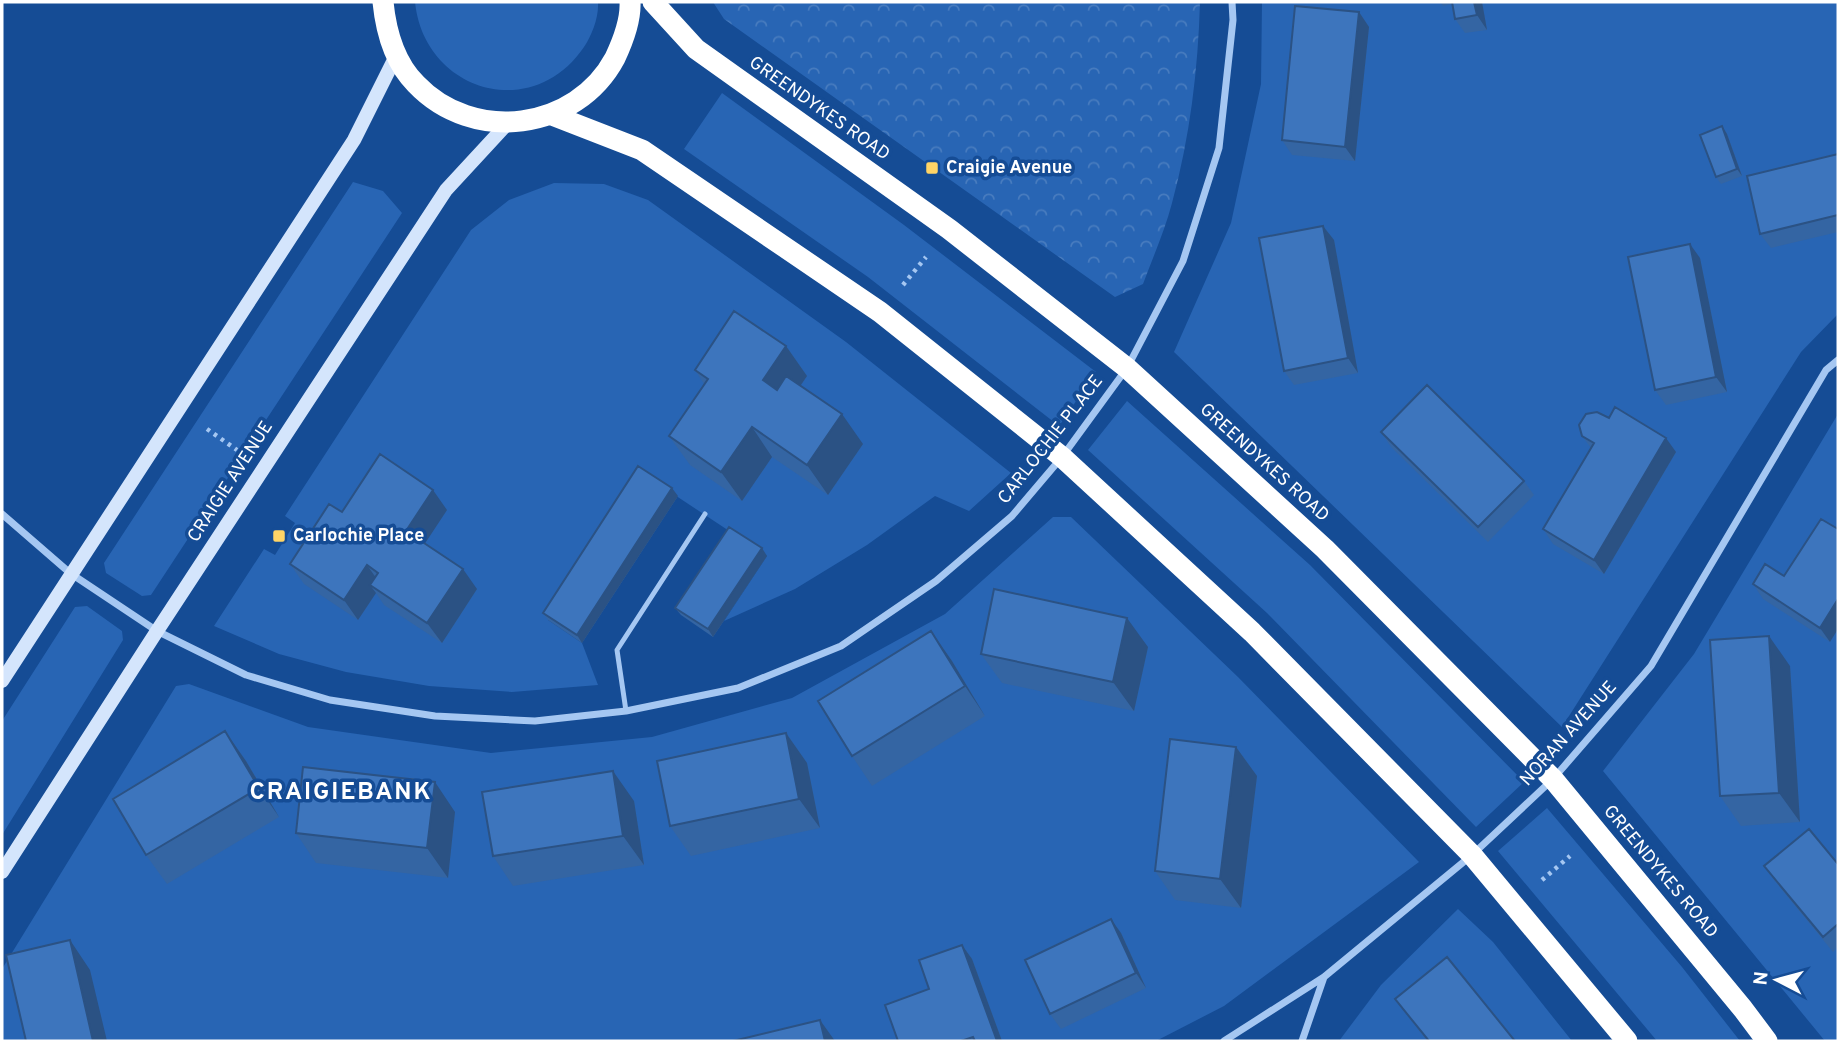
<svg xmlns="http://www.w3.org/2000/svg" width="1840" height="1043" font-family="Overpass,sans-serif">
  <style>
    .green { fill: #2865b4 }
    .park { fill: url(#park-crowns) }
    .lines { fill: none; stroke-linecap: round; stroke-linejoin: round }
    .path { stroke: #a5c7f2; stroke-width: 4.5; stroke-dasharray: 3.5 5; stroke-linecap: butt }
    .lane { stroke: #a5c7f2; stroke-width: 5 }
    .street { stroke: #a5c7f2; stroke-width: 7 }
    .secondary { stroke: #d4e5fc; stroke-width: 14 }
    .highway { stroke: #fff; stroke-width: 21 }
    .wall { fill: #3465a3 }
    .shaded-wall { fill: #2b5284 }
    .building { fill: #3d75bd; stroke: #2b5284; stroke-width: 2 }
    .poi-dot { fill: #ffd466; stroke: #154c95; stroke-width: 2.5 }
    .labels { text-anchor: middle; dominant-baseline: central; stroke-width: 7; stroke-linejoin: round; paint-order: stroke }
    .street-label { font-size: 18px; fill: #fff; stroke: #154c95 }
    .poi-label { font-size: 18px; font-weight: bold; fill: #fff; stroke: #154c95; text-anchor: start }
    .district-label { font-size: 24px; font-weight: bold; letter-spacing: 2px; fill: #fff; stroke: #154c95 }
  </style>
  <defs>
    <pattern id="park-crowns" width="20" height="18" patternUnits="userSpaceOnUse" patternTransform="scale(1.75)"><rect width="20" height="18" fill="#2865b4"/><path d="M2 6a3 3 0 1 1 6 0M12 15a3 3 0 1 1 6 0" fill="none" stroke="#487cbf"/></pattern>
  </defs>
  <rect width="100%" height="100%" fill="#154c95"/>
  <path class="green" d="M415,2h183c1,15 -6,33 -14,45 -52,77 -160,44 -169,-45z
    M1262,2h576v312l-37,38 -239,375 -388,-375 57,-129 30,-139z
    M722,93l182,132 192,147 -37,54 -191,-149 -184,-128z
    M353,182l30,9 19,22 -251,382 -9,1 -36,-23 -2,-10z
    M554,183l50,1 44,16 198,142 165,131 -42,38 -34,-15 -68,49 -72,44 -71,32 43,-65 -124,-82 -95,146 34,23 16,42 -86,7 -83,-6 -83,-14 -67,-18 -65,-28 50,-77 11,6 20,-32 -10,-7 186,-286 38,-30z
    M1127,401l183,164 214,217 -48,45 -209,-214 -179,-163z
    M1838,414v627h-13l-222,-270 91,-117z
    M1053,517h18l167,160 181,185 -195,144 -68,35h-1154v-72l174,-283 13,-2 119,43 183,26 161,-16 140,-39 153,-84z
    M87,606l35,25 1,9 -121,195v-114l73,-114z
    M1547,808l135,159 58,74h-83l-159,-190z
    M1458,909l35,33 79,99h-233l42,-56z"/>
  <path class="park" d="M713,2h487c-2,68 -10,135 -28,201 -7,27 -19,54 -29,81l-28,13 -391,-278z"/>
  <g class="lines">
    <path class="path" d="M903,285l23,-28
      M207,429l30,21
      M1542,880l28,-24"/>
    <path class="lane" d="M626,711l-9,-61 88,-136"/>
    <path class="street" d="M2,514l68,59 87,58 89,44 84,25 105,16 100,5 91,-10 112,-23 103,-42 95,-65 76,-65 50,-59 65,-89 56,-107 36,-113 14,-128 -1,-18
      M1224,1041l100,-64 148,-122 81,-76 98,-113 175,-296 12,-10
      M1302,1041l22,-64"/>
    <path class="secondary" d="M2,681l352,-541 42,-84
      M2,872l155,-241 289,-441 61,-66"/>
    <path class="highway" d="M383,2c3,30 11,60 33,82 57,60 160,47 199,-26 8,-17 16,-38 15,-56
      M653,2l43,47 253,180 178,139 198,181 228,230 190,230 24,32
      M552,115l90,35 238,162 182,145 190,175 220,223 155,186"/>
  </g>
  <path class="wall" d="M1440,2h42l5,28 -22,3 -10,-14 -3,-15 -9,2z
    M1359,12l10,15 -14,134 -63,-6 -10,-15z
    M1722,126l5,8 15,42 -21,8 -5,-7z
    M1838,155v77l-67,16 -11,-14z
    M1323,226l11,14 24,133 -64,12 -10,-14z
    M1700,258l27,134 -61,13 -11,-15z
    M786,346l21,30 -7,10 63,58 -35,51 -56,-38 -30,44 -52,-36 -21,-29 35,-52 -9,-14z
    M1609,418l67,34 -72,122 -51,-30 -10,-15 48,-81 -9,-12z
    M1381,432l143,49 10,14 -46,47 -97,-95z
    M678,496l-96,147 -34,-23 -5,-7z
    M447,510l-22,33 52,46 -35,54 -58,-38 -8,-12 -18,27 -54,-36 -14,-20 52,-52z
    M767,556l-54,81 -32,-22 -6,-7z
    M1784,576l46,66 -67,-43 -10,-15z
    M931,631l21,30 33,55 -113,70 -20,-30z
    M1148,647l-14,64 -132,-28 -21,-29z
    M1790,666l10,156 -59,4 -21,-30z
    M786,733l21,30 13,65 -129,28 -21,-30z
    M1236,747l21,29 -16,132 -66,-8 -20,-29z
    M246,761l33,56 -112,67 -21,-29z
    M634,801l10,64 -131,21 -20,-30z
    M455,812l-7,66 -132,-15 -20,-30z
    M1838,864v83l-5,5 -59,-72 -10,-14z
    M1121,933l25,55 -85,41 -11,-15z
    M962,945l10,14 30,82h-104l31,-52z
    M1395,999l120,42h-88z"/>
  <path class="shaded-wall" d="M1474,2h8l5,28 -10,-15z
    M1359,12l10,15 -14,134 -10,-14z
    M1722,126l5,8 15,42 -5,-7z
    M1323,226l11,14 24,133 -10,-15z
    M1690,244l10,14 27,134 -11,-15z
    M786,346l21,30 -23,34 -21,-30z
    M842,414l21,30 -35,51 -21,-30z
    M752,427l20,30 -30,44 -21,-29z
    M1666,438l10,14 -72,122 -10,-14z
    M672,488l6,8 -96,147 -5,-8z
    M433,490l14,20 -27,41 -14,-20z
    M762,548l5,8 -54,81 -5,-8z
    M367,565l14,20h-11l6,8 -18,27 -14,-20z
    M463,569l14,20 -35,54 -15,-20z
    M1838,599v30l-8,13 -10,-14z
    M1127,618l21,29 -14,64 -21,-29z
    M931,631l21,30 33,55 -20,-30z
    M1769,636l21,30 10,156 -21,-29z
    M225,731l21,30 33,56 -20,-29z
    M786,733l21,30 13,65 -21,-29z
    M1236,747l21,29 -16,132 -21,-29z
    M613,771l21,30 10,64 -21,-29z
    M435,782l20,30 -7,66 -21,-30z
    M1111,919l10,14 25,55 -10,-15z
    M70,940l20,30 17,71h-14z
    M962,945l10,14 30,82h-5z
    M820,1020l15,21h-10z"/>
  <path class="building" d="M1452,2h22l3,13 -22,4z
    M1295,6l64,6 -14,135 -63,-7z
    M1722,126l15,43 -21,8 -16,-42z
    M1838,154v61l-78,19 -13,-58z
    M1323,226l25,132 -64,13 -25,-133z
    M1690,244l26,133 -61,13 -27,-133z
    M734,311l52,35 -23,34 14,10 9,-14 56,38 -35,51 -55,-38 -31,45 -52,-36 39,-57 -13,-9z
    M1427,385l97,96 -46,46 -97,-95z
    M1615,407l51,31 -72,122 -51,-31 51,-86 -12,-7 -3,-11 7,-11 11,-2 12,6z
    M380,454l53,36 -27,41 57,38 -36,54 -57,-38 8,-12 -11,-8 -23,35 -54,-36 39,-60 13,8z
    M638,466l34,22 -95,147 -34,-22z
    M1821,519l17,10v70l-18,29 -67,-44 12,-20 19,12z
    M729,527l33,21 -54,81 -33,-21z
    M994,589l133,29 -14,64 -132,-28z
    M931,631l34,55 -113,70 -34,-55z
    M1769,636l10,157 -59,3 -10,-156z
    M225,731l34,57 -113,67 -33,-56z
    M786,733l13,66 -129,27 -13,-65z
    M1170,739l66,8 -16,132 -65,-8z
    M303,767l132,15 -8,66 -131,-15z
    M613,771l10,65 -130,20 -11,-64z
    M1809,829l29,35v60l-15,13 -59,-71z
    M1111,919l25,54 -86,41 -25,-54z
    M70,940l23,101h-67l-20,-86z
    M962,945l35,96h-22l-2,-4 -12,4h-63l-13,-36 44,-16 -10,-29z
    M1447,957l68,84h-86l-34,-42z
    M820,1020l5,21h-92z"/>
  <g class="poi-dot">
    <rect x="925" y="161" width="14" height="14" rx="3.5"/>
    <rect x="272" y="529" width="14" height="14" rx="3.5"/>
  </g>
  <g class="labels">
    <g class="street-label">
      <text transform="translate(819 109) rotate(35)">GREENDYKES ROAD</text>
      <text transform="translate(1051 440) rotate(-52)">CARLOCHIE PLACE</text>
      <text transform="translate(1264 463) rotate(42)">GREENDYKES ROAD</text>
      <text transform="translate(231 482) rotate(-57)">CRAIGIE AVENUE</text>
      <text transform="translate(1569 734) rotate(-48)">NORAN AVENUE</text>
      <text transform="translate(1660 872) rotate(50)">GREENDYKES ROAD</text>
    </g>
    <g class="poi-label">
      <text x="946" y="168">Craigie Avenue</text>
      <text x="293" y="536">Carlochie Place</text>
    </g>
    <g class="district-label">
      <text x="341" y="793">CRAIGIEBANK</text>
    </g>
  </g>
  <rect width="1840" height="1043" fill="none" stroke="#ffffff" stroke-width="7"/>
  <g transform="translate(1777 980) rotate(276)" stroke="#154c95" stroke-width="5" paint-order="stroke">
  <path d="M0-5L12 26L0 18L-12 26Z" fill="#ffffff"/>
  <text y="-10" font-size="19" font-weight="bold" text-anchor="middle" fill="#ffffff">N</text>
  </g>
</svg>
